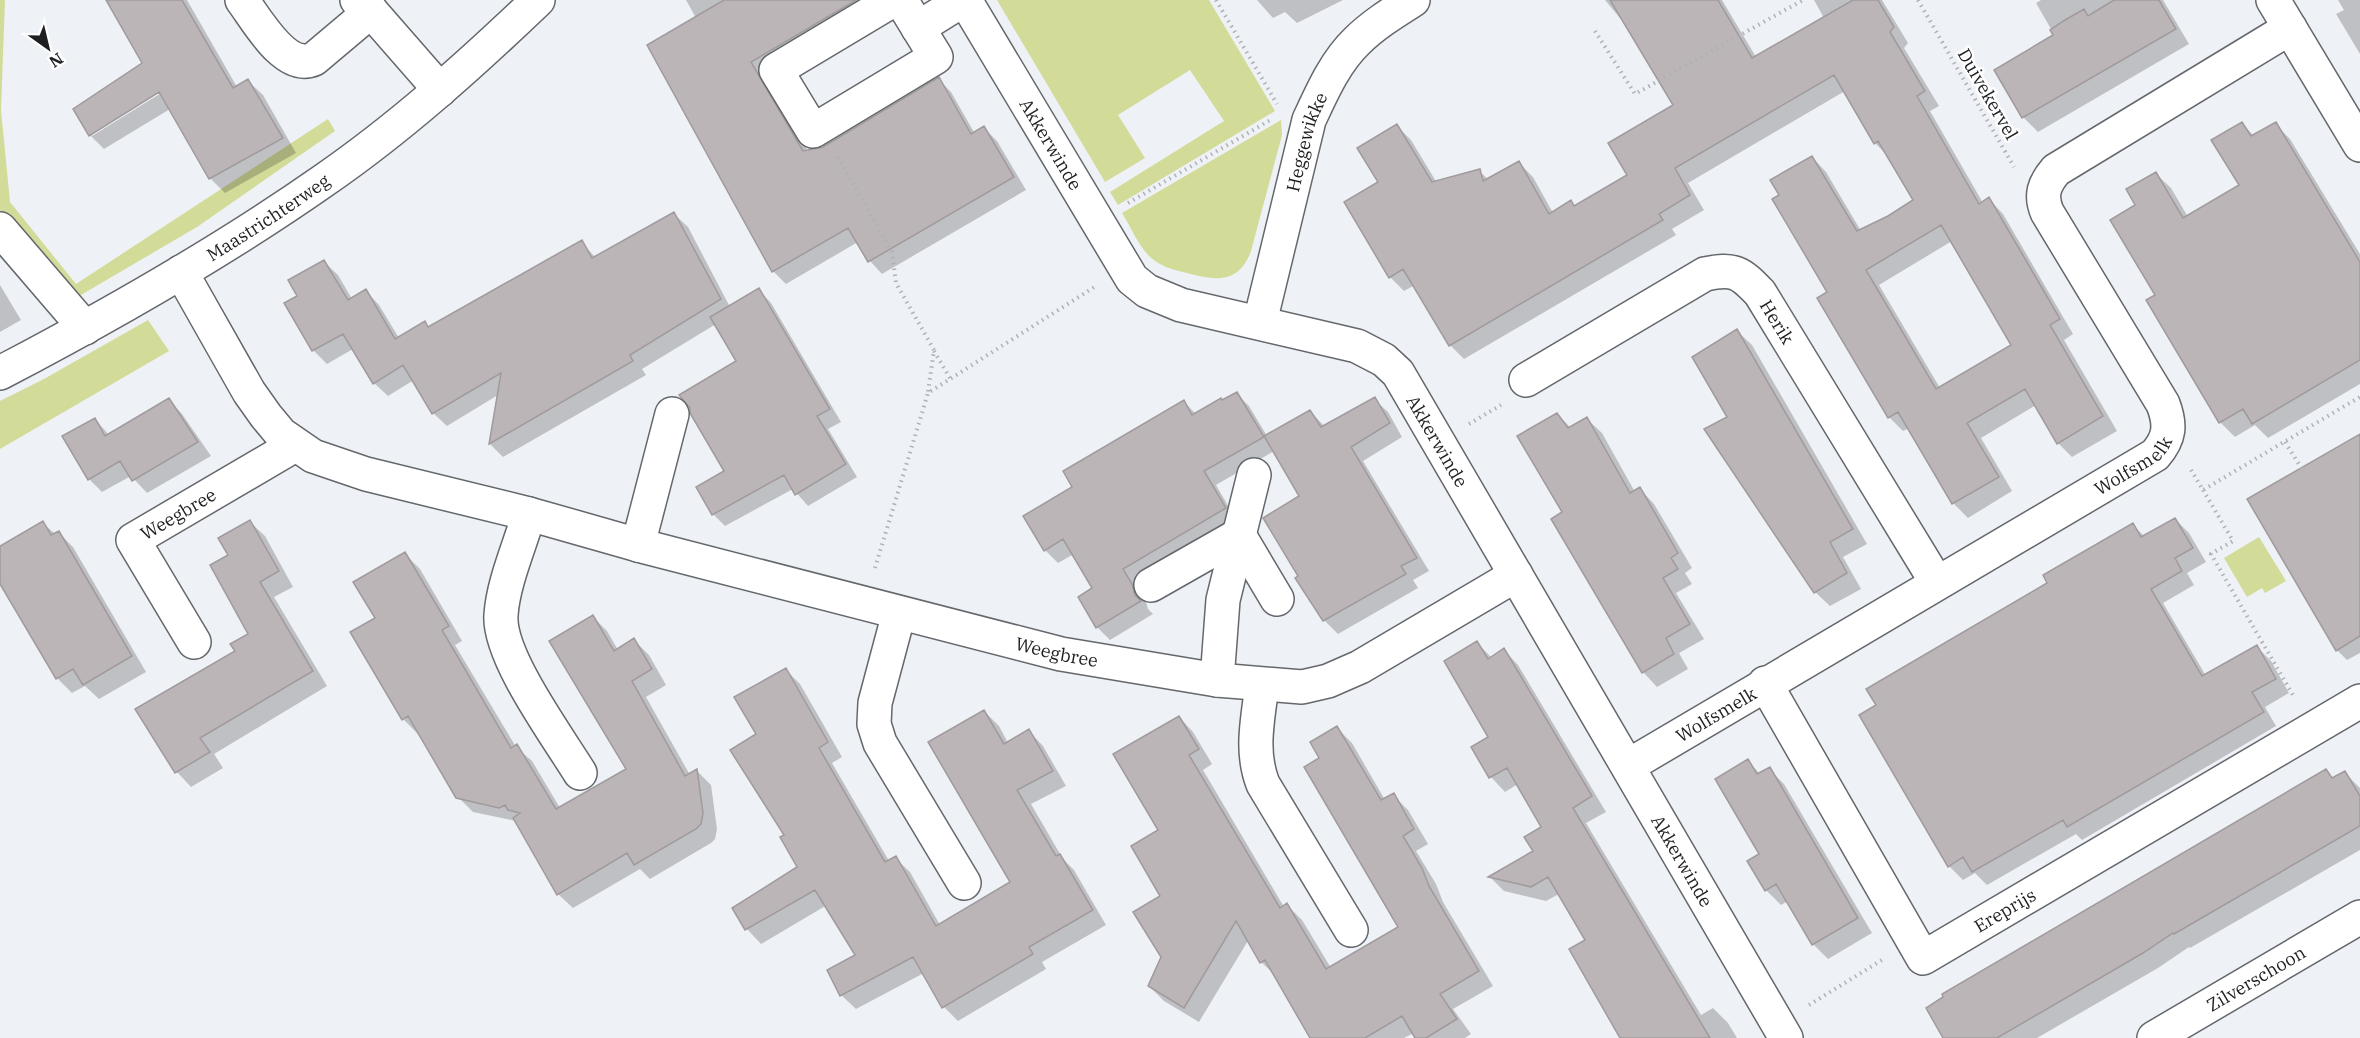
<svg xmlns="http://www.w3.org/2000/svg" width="2360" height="1038" font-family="'IBM Plex Serif',serif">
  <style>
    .green { fill: #d3db99 }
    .shadow { fill: #0003; fill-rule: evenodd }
    .building { fill: #bbb5b7; stroke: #a09a9c; stroke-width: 1.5; fill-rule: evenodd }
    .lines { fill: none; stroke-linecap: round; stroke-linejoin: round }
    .minor-casing { stroke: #64676b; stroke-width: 36 }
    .path { stroke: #afb1b5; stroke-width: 4; stroke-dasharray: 1.5 4.5; stroke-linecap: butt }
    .minor { stroke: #fff; stroke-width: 33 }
    .labels { text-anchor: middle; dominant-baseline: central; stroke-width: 5; stroke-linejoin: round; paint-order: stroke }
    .street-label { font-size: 18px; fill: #1d1f21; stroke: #fefefe }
  </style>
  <rect width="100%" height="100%" fill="#eef1f6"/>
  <path class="green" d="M0,0h5l-4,110 9,92 66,82 252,-165 7,12 -138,96 -123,72 -74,-89z
    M997,0h212l66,111 -157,94 -8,-13 114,-71 -34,-51 -72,45 27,43 -40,24z
    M1281,120l1,15 -31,116c-12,33 -35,30 -64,22 -13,-3 -28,-7 -38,-17 -11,-11 -18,-29 -27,-43z
    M148,320l21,31 -169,98v-48l44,-22z
    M2259,537l27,44 -21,12 -3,-5 -15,9 -23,-39z"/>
  <path class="shadow" d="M121,0h66l50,87 11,-6 15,14 33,58 -71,40 -15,-15 -40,-69 -66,40 -14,-14 -15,-25 69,-46 -33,-58zM165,87l1,3 -74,46v-4z
    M686,0h204l-127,75 45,76 15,-3 115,-69 13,13 24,42 9,-6 13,13 29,49 -144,84 -12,-13 -12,-19 -72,42 -13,-13 -77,-253z
    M1257,0h86l-46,23 -12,-11 -12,6z
    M1605,0h117l34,57 68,-39 -10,-18h68l26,43 -4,5 35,58 -9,5 53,92 6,-4 14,15 70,120 -9,6 53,91 -45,26 -14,-14 -22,-38 -55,33 31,53 -44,27 -15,-15 -44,-75 -6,3 -14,-14 -108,-221 31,-39 14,15 35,59 28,-13 26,-18 -27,-44 -13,-13 -30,-52 -157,92 16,27 -32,19 4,6 -212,124 -14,-14 -35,-60 -11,6 -14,-14 -10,-94 17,-57 14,14 26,43 42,-12 10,9 30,-17 14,14 20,36 18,-11 5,5 53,-31 46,-70 -51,-83zM1952,241l61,105 -73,42 -61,-103z
    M2041,0h122l26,44 -151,88 -15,-15 32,-81 -19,-33z
    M2338,0h22v54l-24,-40 8,-4z
    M2242,124l12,12 21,-12 15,15 70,115v130l-92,54 -13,-13 -20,12 -15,-15 -63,-126 -20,-90 19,-32 15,14 17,29 53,-31z
    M674,214l14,13 42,80 29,-17 12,13 70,119 -13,7 29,48 -49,29 -15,-17 -68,37 -12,-12 13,-43 12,-109 -22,-38 -74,45 4,6 -143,82 -13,-13 8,-49 -51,31 -14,-13 -19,-33 -26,16 -14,-13 -21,-34 -26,15 -14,-14 -14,-53 25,-35 14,13 14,24 14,-8 13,14 20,33 26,-15 5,5 151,-86 15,16z
    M0,285l21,35 -21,12z
    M1737,331l15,14 115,199 -24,13 18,32 -31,17 -15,-14 -86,-175z
    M1236,393l13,13 18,30 43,-25 15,16 49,-28 14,13 14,25 -39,24 66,110 -16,9 5,8 -80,46 -14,-14 -27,-42 3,-1 1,-81 -27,-45 -58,34 21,36 -102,62 10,16 3,10 5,5 -43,26 -13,-13 -3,-38 -20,-35 -16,9 -13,-13 29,-62 110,-86 12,12z
    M169,400l13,14 29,42 -64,37 -16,-17 -29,16 -13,-13 6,-60 14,16z
    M1557,414l14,14 16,-9 15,14 33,59 5,-3 14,15 38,64 -7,5 7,11 -16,9 28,46 -25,14 9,16 -31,18 -14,-15 -79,-159z
    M2360,435v218l-13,7 -10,-10z
    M2175,519l14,14 17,29 -19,11 7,12 -31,18 43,73 51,-29 14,14 18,32 -24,14 11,19 -194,114 -6,-6 -89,51 -12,-12 -12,7 -14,-14 -71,-161 255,-180 12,12z
    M250,522l15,14 28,51 -19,10 53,89 -113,68 9,14 -32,19 -14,-15 -40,-62 100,-58 13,-18 -20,-78z
    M43,523l12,11 3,-2 15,15 73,125 -47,27 -14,-13 -13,7 -15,-15 -57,-97v-33z
    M405,554l15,15 42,72 -7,4 61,102 16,14 28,47 68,-39 -35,-152 14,14 11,19 16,-10 15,15 17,30 -20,12 44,78 7,-4 14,14 6,44 -2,10 -4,4 -61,36 -10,-10 -67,39 -15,-14 -42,-73 -43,-9 -15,-15 -38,-64 -2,1 -15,-15 -51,-86 25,-15z
    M1477,643l15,15 12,-8 14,15 88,147 -20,11 115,192 12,-7 15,15 9,15h-115l-35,-97 -28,-47 -13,7 -42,-10 -14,-14 45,-25 9,-25 -26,-43 -13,8 -14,-15 -1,-39z
    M786,670l14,14 42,73 -10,6 57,98 6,-3 15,14 30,53 73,-42 -29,-172 15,15 9,17 21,-12 14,15 23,40 -35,18 32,55 11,11 32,55 -64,37 4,7 -88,52 -14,-14 -20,-34 -68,36 -15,-14 16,-39 -30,-51 -66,39 -14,-15 -13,-21 65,-41 -13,-31 -28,-101z
    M1179,717l14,15 19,32 -9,6 81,137 3,-2 15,15 29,48 69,-40 -79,-169 16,-31 15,15 33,57 8,-5 15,15 20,34 -12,7 20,33 7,18 50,84 -40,23 18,25 -6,4h-48l-3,-5 -10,5h-92l-36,-62 -15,-14 -12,-23 -50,83 -35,-21 -15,-15 13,-29 -2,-126z
    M1748,761l12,13 9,-5 15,15 88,149 -44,26 -15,-15 -25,-43 -7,4 -15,-15z
    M2326,771l8,8 11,-6 15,15v62l-170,98 -1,-1 -31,21 -121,70h-92z"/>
  <path class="building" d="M106,0h76l51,88 15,-9 35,59 -74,41 -50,-87 -70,44 -16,-27 69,-46z
    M724,0h132l-105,62 52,89 20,-4 116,-70 32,57 13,-8 30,51 -146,85 -20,-34 -76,44 -125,-227z
    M1610,0h108l34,58 101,-58h25l16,27 -4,5 35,59 -8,5 62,108 10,-7 56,96 15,26 -10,6 53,91 -46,28 -32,-55 -58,34 32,54 -47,27 -54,-92 -10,6 -71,-120 10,-6 -55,-93 7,-4 -9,-15 42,-24 45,75 31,-15 25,-16 -35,-59 -4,3 -40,-69 -159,93 15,27 -31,19 4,6 -214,126 -46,-77 -14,9 -45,-76 34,-20 -21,-34 40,-24 35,58 48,-13 3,12 36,-20 30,53 22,-14 3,6 53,-31 -19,-32 65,-38zM1941,225l70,120 -75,44 -70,-119z
    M2114,0h45l17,29 -154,89 -28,-48 59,-35 -3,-5 15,-10 19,-11 4,7z
    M2242,122l9,14 25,-14 84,140v98l-108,64 -9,-15 -24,14 -73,-123 9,-5 -45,-75 25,-15 -9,-16 30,-17 27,46 56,-33 -28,-45z
    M674,212l47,87 -91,56 3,6 -144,83 12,-71 -69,41 -29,-49 -30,19 -30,-50 -31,17 -28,-48 13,-7 -9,-16 36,-20 24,40 18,-11 29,50 30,-18 3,6 154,-87 10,18z
    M759,288l71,121 -13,7 29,48 -51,31 -11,-20 -72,40 -16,-28 28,-16 -34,-58v-5l-11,-13 57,-34 -26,-44z
    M1737,329l116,200 -23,13 17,31 -33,20 -110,-164 23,-12 -35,-60z
    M1237,392l27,45 -60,34 22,37 -103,61 9,15 3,11 6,6 -45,27 -18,-31 14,-9 -29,-49 -19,12 -21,-35 49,-29 -9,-16 121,-71 8,15 29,-17 1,2z
    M1375,397l15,26 -39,24 66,111 -16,8 5,8 -83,47 -28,-43 3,-2 -35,-58 36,-22 -35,-60 46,-26 11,17z
    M169,398l29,44 -66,39 -12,-20 -32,19 -26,-44 33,-18 10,18z
    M1557,413l11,15 19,-11 43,76 10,-6 38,66 -7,5 7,11 -15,9 27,46 -24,14 8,16 -32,19 -91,-154 11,-7 -45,-76z
    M2360,434v202l-24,15 -89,-152z
    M2175,518l18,30 -18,10 7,13 -31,18 51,87 55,-31 19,34 -24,13 12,20 -197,115 -4,-7 -91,52 -9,-15 -15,10 -89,-152 17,-10 -10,-16 181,-106 -4,-8 90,-52 8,14z
    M250,520l29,51 -19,11 53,89 -113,67 10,14 -35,21 -40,-64 100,-58 -5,-7 18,-10 -38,-69 18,-10 -10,-17z
    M43,521l8,14 8,-4 73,125 -49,29 -10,-16 -17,10 -56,-95v-38z
    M405,552l44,74 -7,4 69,118 6,-4 39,65 70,-40 -77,-128 44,-26 21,36 20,-13 18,31 -20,12 53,95 12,-7 6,44 -2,11 -5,5 -62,36 -7,-12 -70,42 -44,-77 7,-5 -12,-3 -3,-5 -6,3 -43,-10 -48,-82 -6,4 -52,-88 25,-14 -22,-36z
    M1477,641l11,18 16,-11 88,148 -19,12 137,230h-90l-51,-89 16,-9 -37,-63 -17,10 -43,-10 45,-26 -9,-14 17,-10 -34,-59 -18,10 -18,-31 17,-10 -44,-76z
    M786,668l42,74 -9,6 66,114 11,-6 40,70 74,-44 -82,-140 56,-32 20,34 25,-15 24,42 -36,19 39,66 4,-2 33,56 -64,37 4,7 -91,54 -29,-51 -73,39 -13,-26 28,-15 -40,-65 -70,40 -13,-22 65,-41 -17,-30 4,-2 -54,-85 26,-16 -22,-37z
    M1179,716l20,33 -10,6 91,153 7,-5 39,66 72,-42 -94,-160 15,-9 -9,-16 27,-16 44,74 13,-7 11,20 9,16 -11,7 19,32 7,18 50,85 -39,23 17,25 -31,19h-11l-13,-22 -37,22h-55l-45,-78 -5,3 -24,-42 -52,87 -36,-22 13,-29 -28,-45 27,-16 -29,-50 27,-16 -45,-76z
    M1748,759l9,15 13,-7 88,151 -46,27 -36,-61 -11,7 -18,-30 12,-7 -44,-75z
    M2326,769l6,9 13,-7 15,25v30l-186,108 -1,-1 -30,20 -146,85h-54l-17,-30 17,-11 -1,-3z"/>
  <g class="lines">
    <defs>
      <g id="minor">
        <path d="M242,0c15,20 43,72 72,59l57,-48"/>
        <path d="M357,0l14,11 69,79"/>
        <path d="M893,0l-117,70 37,61 123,-74 -35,-57"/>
        <path id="s1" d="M965,0l167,279 15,12 34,14 176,41 27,14 14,13 388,665"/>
        <path d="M2273,0l87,145"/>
        <path d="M918,28l45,-28"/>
        <path d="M0,229l85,99"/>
        <path id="s2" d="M181,272l68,120 17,24 15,18 32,22 53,18 163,40 109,31 423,109 156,26 85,7 26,-6 32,-14 156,-92"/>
        <path id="s3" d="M1260,322l49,-202c13,-28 26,-58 48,-79 16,-16 37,-29 56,-41"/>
        <path id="s4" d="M0,373c111,-58 220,-120 323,-192 77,-53 148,-117 215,-181"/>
        <path id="s5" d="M1526,380l179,-106c29,-6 35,-2 55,19l177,290"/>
        <path d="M529,514c-9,31 -26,69 -28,101 -3,41 57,122 79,158"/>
        <path d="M638,545l34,-131"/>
        <path d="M1151,585l88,-50 38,64"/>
        <path d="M899,613l-24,90 -1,21 6,19 84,140"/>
        <path id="s6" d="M194,642l-61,-102 162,-95"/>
        <path d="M1217,680l6,-80 31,-125"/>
        <path id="s7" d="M1765,683l158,275 437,-257"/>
        <path d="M1262,685c-4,34 -12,66 1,99l88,146"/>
        <path id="s8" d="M1628,766l527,-311c15,-17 16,-30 8,-51l-116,-192c-7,-17 -3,-28 9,-42l234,-142"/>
        <path id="s9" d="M2154,1038l206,-121"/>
      </g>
    </defs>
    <use href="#minor" class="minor-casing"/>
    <path class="path" d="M1216,0l61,104
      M1918,0l96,167
      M1595,31l40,63 168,-94
      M838,157l54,95 4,31 38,67 -6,42
      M1128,203l144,-84
      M934,351l16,27
      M1469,424l32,-19
      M2285,442l17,27
      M2191,470l12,20 157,-93
      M2203,490l30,51 -22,13 83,143
      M875,568l53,-175 168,-107
      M1809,1005l73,-45"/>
    <use href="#minor" class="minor"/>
  </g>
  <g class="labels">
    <g class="street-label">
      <text transform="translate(1988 94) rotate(60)">Duivekervel</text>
      <text stroke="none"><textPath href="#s3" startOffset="186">Heggewikke</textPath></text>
      <text stroke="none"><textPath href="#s1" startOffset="168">Akkerwinde</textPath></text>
      <text stroke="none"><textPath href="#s4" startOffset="310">Maastrichterweg</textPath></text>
      <text stroke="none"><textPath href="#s5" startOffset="304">Herik</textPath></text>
      <text stroke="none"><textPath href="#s1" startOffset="690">Akkerwinde</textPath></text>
      <text stroke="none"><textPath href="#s8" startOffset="588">Wolfsmelk</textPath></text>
      <text stroke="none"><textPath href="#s6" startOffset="171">Weegbree</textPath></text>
      <text stroke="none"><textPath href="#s2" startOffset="999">Weegbree</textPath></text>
      <text stroke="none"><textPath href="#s8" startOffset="102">Wolfsmelk</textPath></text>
      <text stroke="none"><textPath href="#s1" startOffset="1176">Akkerwinde</textPath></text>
      <text stroke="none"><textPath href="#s7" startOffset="412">Ereprijs</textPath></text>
      <text stroke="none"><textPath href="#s9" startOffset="118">Zilverschoon</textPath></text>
    </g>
  </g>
  <g transform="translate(48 48) rotate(146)" stroke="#fefefe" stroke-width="4.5" paint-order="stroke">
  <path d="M0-4.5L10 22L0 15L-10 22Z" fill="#1d1f21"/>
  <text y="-9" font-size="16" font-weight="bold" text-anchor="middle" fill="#1d1f21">N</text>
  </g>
</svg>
